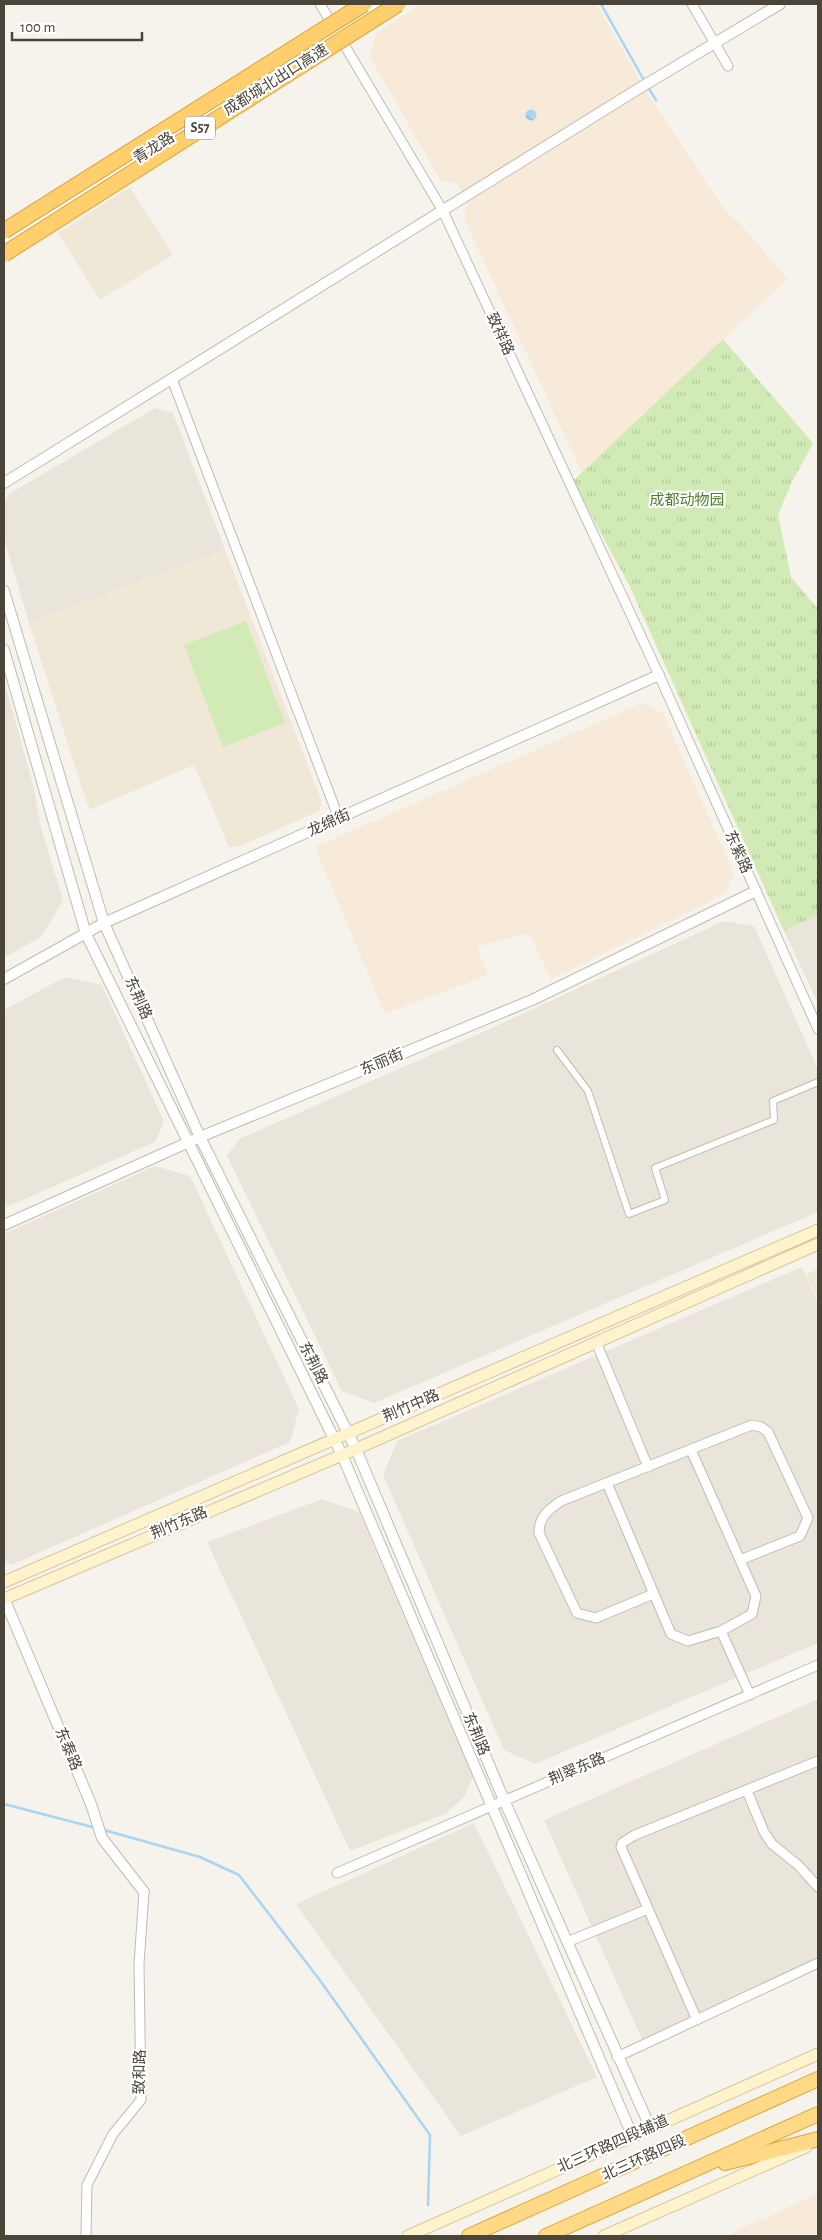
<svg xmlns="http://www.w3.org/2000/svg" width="822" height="2240" font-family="'Alegreya Sans','Noto Sans SC',sans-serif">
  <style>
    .residential { fill: #eae5da }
    .commercial { fill: #f7ead8 }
    .education { fill: #efe8d6 }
    .grass { fill: #d2eab5 }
    .park { fill: url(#park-tufts) }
    .water { fill: url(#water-waves) }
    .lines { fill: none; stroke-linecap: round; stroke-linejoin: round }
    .stream { stroke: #a9d4f2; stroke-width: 2.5 }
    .pedestrian-casing { stroke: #c2bbae; stroke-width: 8 }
    .minor-casing { stroke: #c2bbae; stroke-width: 11 }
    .tertiary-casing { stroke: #c2bbae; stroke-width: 12 }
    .secondary-casing { stroke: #d6c79b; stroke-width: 13 }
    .trunk-casing { stroke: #e0a43c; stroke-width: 16 }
    .pedestrian { stroke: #fff; stroke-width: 6 }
    .minor { stroke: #fff; stroke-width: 9 }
    .tertiary { stroke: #fff; stroke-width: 10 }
    .secondary { stroke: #fff3cd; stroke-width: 11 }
    .trunk { stroke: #ffd985; stroke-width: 14 }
    .motorway-bridge-casing { stroke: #e0a43c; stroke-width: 17; stroke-linecap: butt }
    .motorway-bridge { stroke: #ffcf6e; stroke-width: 15 }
    .labels { text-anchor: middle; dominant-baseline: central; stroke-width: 4.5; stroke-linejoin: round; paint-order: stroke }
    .shield { fill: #fff; stroke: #817c74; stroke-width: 1 }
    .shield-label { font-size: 14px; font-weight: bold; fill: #4b4439 }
    .street-label { font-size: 15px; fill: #4b4439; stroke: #fff }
    .park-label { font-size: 15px; fill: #4a7f2a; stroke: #fff }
  </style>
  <defs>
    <pattern id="park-tufts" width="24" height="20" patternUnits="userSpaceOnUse" patternTransform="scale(1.25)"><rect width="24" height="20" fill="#d2eab5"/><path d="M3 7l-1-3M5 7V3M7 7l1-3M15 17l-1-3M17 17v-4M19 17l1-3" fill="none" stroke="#b6ca9c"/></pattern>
    <pattern id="water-waves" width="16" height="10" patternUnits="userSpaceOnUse" patternTransform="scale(1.25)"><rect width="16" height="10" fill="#a9d4f2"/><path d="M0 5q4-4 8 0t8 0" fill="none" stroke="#8caec5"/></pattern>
  </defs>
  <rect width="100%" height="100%" fill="#f6f3ec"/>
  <path class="residential" d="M155,408l18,5 52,137 -196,73 -25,-84v-38l5,-7z
    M4,680l30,108 6,36 23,76 -21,36 -38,22z
    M818,915v88l-34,-72z
    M724,921l30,5 64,143v143l-444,191 -32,-12 -115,-235 12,-17 244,-107z
    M65,977l37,8 62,137 -9,20 -151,66v-198z
    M155,1166l35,10 109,233 -9,33 -279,123 -7,-4v-327z
    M802,1267l16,36v340l-283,121 -31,-14 -121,-275 14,-34z
    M322,1499l37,13 114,265 -8,19 -20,18 -95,37 -143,-309z
    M818,1699v261l-176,79 -98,-219z
    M474,1823l123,254 -136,59 -165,-232z"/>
  <path class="commercial" d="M422,4h174l52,90 61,93 22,31 7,3 49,58 -205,194 -118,-254 3,-19 -11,-17 -15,-2 -71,-124 6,-24z
    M642,703l21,10 71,161 -8,19 -175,87 -22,-47 -53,14 12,28 -103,39 -70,-167z
    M818,2193v43h-92z"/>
  <path class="education" d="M130,187l43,68 -73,45 -42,-67z
    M225,550l97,252 -3,9 -79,35 -11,1 -35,-82 -105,45 -60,-187z
    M818,1269v32l-12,-27z"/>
  <path class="grass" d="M246,621l39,102 -62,24 -39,-102z"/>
  <path class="park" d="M723,339l90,104 -22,41 -13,31 13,62 27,32v306l-34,16 -154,-344 -57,-106z"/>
  <path class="water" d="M525.5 115a5.5 5.5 0 1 1 11 0a5.5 5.5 0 1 1-11 0Z"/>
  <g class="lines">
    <path class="stream" d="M601,4l44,78
      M648,87l8,13
      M4,1804l92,24
      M104,1830l96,27 39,18 80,104 111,156 -2,70"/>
    <defs>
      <path id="pedestrian" d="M557,1050l31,41 41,123 36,-14 -10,-32 119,-48 -1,-19 45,-19"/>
      <path id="minor" d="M320,4l123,207 216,464 159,354
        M692,4l36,62
        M172,379l167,440
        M596,1342l52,125
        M607,1483l64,151 17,7 33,-10 31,-17 4,-18 -65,-146
        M653,1594l-57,24 -19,-5 -38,-80c0,-16 9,-23 22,-32l191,-76 9,2 7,5 40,86 -8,18 -60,24
        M721,1631l29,64
        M747,1791l17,41 8,12 26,21 20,22
        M337,1873l481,-208
        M567,1942l81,-33
        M697,2020l-76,-173 1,-4 13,-8 183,-74
        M617,2057l201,-94
        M86,2236l1,-51 26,-51 28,-34 -2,-136 5,-72"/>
      <path id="tertiary" d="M4,243l376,-239
        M4,483l634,-394 142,-85
        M4,591l100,332 96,214 156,312 148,351 146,327
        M4,650l82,284 256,521 290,680
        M4,979l100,-56 555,-248
        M4,1225l196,-88 332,-137 224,-109
        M4,1598l87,206 11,34 42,54"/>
      <path id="secondary" d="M4,1582l814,-352
        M4,1599l352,-150 462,-205
        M408,2236l410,-182
        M604,2236l202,-89"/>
      <path id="trunk" d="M725,2163l93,-24
        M469,2236l349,-157
        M546,2236l272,-122"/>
    </defs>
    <use href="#pedestrian" class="pedestrian-casing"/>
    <use href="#minor" class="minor-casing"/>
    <use href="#tertiary" class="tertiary-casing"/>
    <use href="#secondary" class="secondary-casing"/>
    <use href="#trunk" class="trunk-casing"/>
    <use href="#pedestrian" class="pedestrian"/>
    <use href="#minor" class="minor"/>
    <use href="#tertiary" class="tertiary"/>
    <use href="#secondary" class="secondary"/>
    <use href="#trunk" class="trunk"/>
    <defs>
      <path id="motorway-bridge" d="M4,231l360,-227
        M4,254l394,-250"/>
    </defs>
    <use href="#motorway-bridge" class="motorway-bridge-casing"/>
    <use href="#motorway-bridge" class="motorway-bridge"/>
  </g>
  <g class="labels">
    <rect class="shield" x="185" y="116.5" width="30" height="23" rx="4"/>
    <g class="shield-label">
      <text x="200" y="128">S57</text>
    </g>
    <g class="street-label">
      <text transform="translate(276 80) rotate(-32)">成都城北出口高速</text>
      <text transform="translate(154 148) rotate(-32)">青龙路</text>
      <text transform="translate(500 334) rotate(65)">致祥路</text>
      <text transform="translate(329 823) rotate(-24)">龙绵街</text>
      <text transform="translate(738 852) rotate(66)">东紫路</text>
      <text transform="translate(138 998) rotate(66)">东荆路</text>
      <text transform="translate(382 1062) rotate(-23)">东丽街</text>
      <text transform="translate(313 1363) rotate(63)">东荆路</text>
      <text transform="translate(411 1406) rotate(-23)">荆竹中路</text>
      <text transform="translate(179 1523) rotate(-23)">荆竹东路</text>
      <text transform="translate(476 1734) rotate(67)">东荆路</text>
      <text transform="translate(68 1749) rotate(67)">东泰路</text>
      <text transform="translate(577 1769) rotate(-23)">荆翠东路</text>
      <text transform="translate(140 2072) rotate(-89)">致和路</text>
      <text transform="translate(613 2144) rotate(-24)">北三环路四段辅道</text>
      <text transform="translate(644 2158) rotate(-24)">北三环路四段</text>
    </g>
    <g class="park-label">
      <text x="687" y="500">成都动物园</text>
    </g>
  </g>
  <rect width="822" height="2240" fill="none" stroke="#4b4439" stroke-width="10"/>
  <path d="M12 32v8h130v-8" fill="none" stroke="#4b4439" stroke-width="2.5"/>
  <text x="20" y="32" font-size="15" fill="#4b4439" stroke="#ffffff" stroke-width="4" paint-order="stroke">100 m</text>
</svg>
